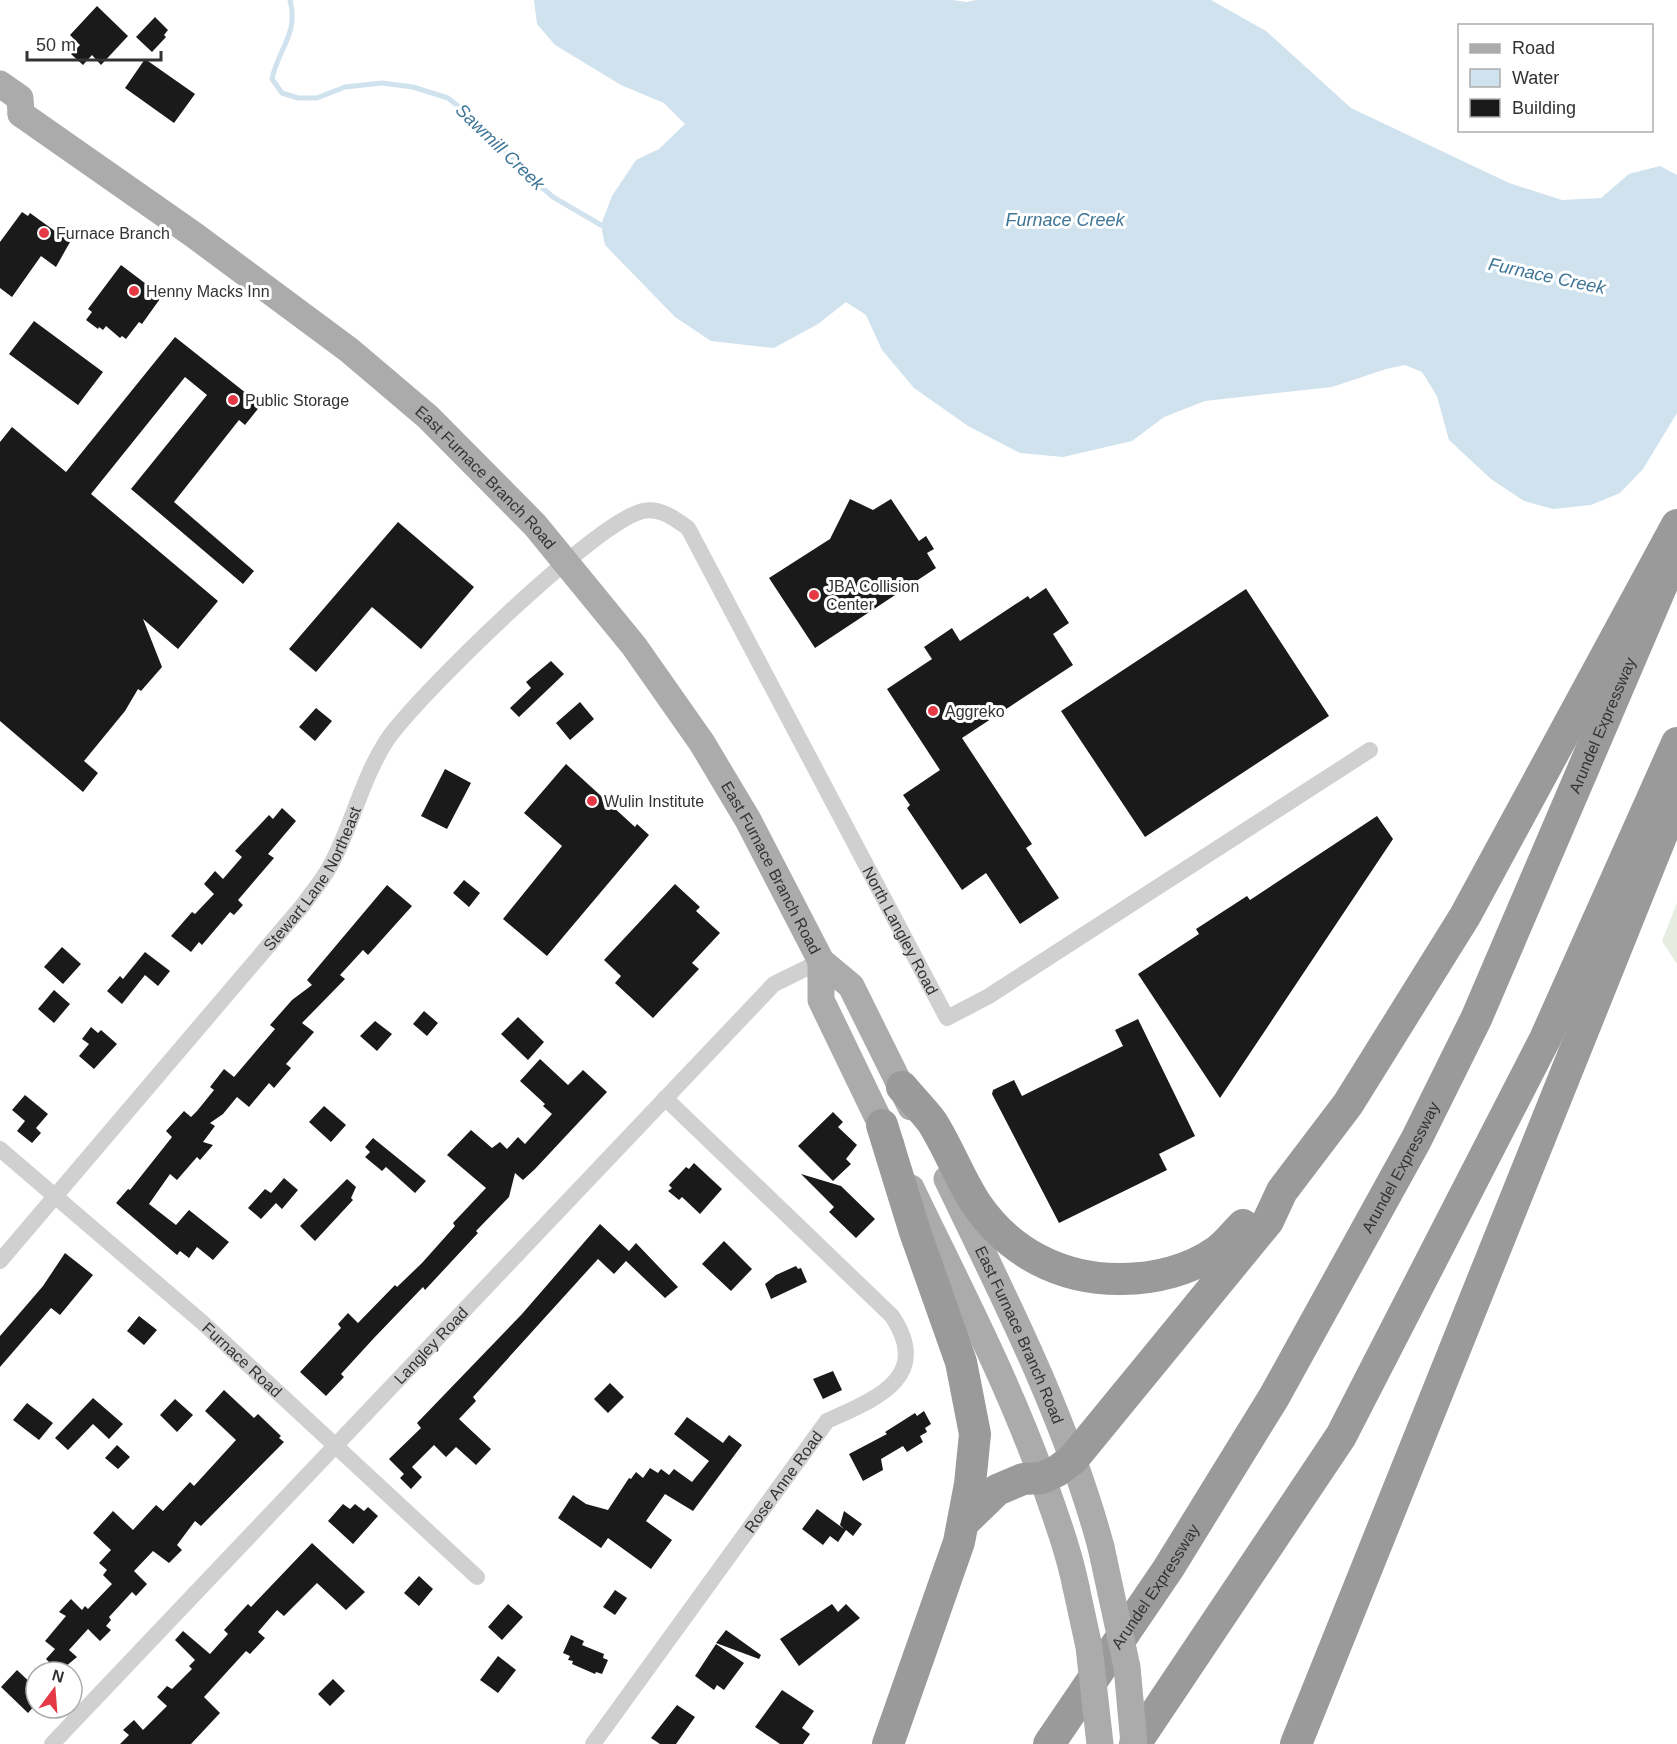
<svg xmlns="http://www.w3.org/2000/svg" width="1677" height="1744" font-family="Helvetica,sans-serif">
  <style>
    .green { fill: #e6ecdf }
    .water { fill: #cfe2ee }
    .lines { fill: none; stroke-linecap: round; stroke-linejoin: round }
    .stream { stroke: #cfe2ee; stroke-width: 5 }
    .building { fill: #1a1a1a }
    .street { stroke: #d0d0d0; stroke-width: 16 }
    .primary { stroke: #ababab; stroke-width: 27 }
    .highway { stroke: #9a9a9a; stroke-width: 32 }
    .primary-bridge { stroke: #ababab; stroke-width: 27 }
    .poi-dot { fill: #e63946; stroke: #fff; stroke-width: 2 }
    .labels { text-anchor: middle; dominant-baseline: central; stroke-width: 6; stroke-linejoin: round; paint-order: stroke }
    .poi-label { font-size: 16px; fill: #333; stroke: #fff; text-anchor: start }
    .street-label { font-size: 16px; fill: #333; stroke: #fff }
    .water-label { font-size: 18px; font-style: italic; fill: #3f7597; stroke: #fff }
  </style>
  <rect width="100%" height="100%" fill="#fff"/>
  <path class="green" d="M1677,903v61l-15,-23z"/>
  <path class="water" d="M534,0h418l15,2 9,-2h235l55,31 85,77 158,75 53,17 39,-2 28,-24 31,-8 17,9v238l-34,56 -23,24 -29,12 -38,4 -29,-8 -33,-22 -42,-39 -12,-44 -15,-24 -17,-7 -19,4 -54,18 -127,14 -41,16 -32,24 -69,16 -43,-4 -52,-27 -54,-38 -32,-38 -16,-35 -20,-13 -28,22 -44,24 -63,-7 -36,-24 -70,-72 -4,-20 11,-29 24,-36 23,-11 26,-25 -21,-21 -43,-18 -66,-40 -18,-21z"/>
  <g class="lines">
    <path class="stream" d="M290,0c9,34 -12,49 -18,79l10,14 16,5h19l28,-11 37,-4 31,4 35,11 36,29 38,43 31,27 48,28"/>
  </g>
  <path class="building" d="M97,6l31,30 -27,29 -9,-10 -9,10 -12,-11 9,-9 -10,-10z
    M155,17l13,13 -4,5 2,2 -14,15 -16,-15z
    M145,59l50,35 -21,29 -49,-35z
    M22,212l6,4 2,-3 40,29 -14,25 -15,-11 -29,41 -12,-9v-46z
    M121,265l41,31 -20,28 -3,-2 -13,17 -4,-3 -2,2 -14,-12 -3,4 -4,-3 -1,2 -12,-9 6,-8 -4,-3z
    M34,321l69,51 -25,33 -69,-51z
    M175,337l86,68 -16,20 -6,-5 -65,82 80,69 -11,13 -112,-95 76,-94 -22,-18 -94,117 127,107 -40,48 -35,-30 19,48 -21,24 -3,-2 -13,22 -41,50 14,12 -15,19 -83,-71v-279l12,-15 54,45z
    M850,499l23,11 18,-11 28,42 7,-5 8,13 -7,4 9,15 -121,80 -46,-70 61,-39z
    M398,522l76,65 -53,62 -49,-42 -56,65 -27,-23z
    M1046,588l23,35 -16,11 20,31 -111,73 70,106 -6,4 33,50 -39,26 -34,-51 -24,17 -55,-82 3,-3 -7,-10 37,-25 -53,-81 45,-30 -8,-12 28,-19 8,13 68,-45 2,3z
    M1246,589l83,127 -184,121 -84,-126z
    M551,661l13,13 -45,43 -9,-9 21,-20 -5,-6z
    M580,702l14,17 -24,21 -14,-17z
    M316,708l16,13 -17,20 -16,-14z
    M566,764l69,63 2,-3 12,11 -102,121 -44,-37 59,-73 -38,-33z
    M445,769l26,14 -24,46 -26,-13z
    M282,808l14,13 -28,33 6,4 -36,42 5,5 -9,10 -4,-3 -28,33 -3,-3 -8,10 -20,-16 21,-24 3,2 19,-20 -10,-10 11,-13 8,8 19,-22 -7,-6 34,-36 4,4z
    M1377,816l16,23 -173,259 -82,-124 61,-40 -3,-5 51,-33 3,4z
    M464,880l16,13 -11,14 -16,-14z
    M675,884l25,23 -4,4 24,22 -28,30 7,6 -46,49 -38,-35 6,-7 -17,-16z
    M387,885l25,21 -44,49 -5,-5 -23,25 5,4 -43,44 12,9 -28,32 5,4 -17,20 -5,-5 -20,24 -12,-10 -14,17 -13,9 5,3 -12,16 10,3 -13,15 -3,-3 -20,23 -7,-6 -21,30 27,21 13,-15 40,32 -16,18 -16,-13 -8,11 -9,-7 -3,4 -61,-52 12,-14 2,1 42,-53 -6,-6 18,-20 7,6 6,-6 17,-21 -4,-3 14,-18 10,8 41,-48 -5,-4 22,-25 20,-15 -5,-5z
    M62,947l19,17 -18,20 -19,-17z
    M145,952l25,19 -12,15 -13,-11 -23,29 -15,-13 13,-15 3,3z
    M54,990l16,14 -16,19 -16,-14z
    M424,1011l14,12 -11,13 -14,-12z
    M518,1017l26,25 -16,18 -27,-26z
    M1138,1019l57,117 -36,18 8,16 -108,53 -67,-129 1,-4 21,-10 8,16 101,-50 -8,-16z
    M375,1021l17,13 -15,17 -17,-15z
    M91,1027l7,6 3,-3 16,14 -23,25 -15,-13 10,-12 -7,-5z
    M540,1059l28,26 15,-15 24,22 -72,77 -12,11 -8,-7 -6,24 -33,34 2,2 -53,57 -2,-3 -49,51 -33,36 3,3 -18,19 -26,-24 41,-44 -3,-4 10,-11 10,10 37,-38 2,2 25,-24 33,-37 -2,-3 33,-35 -39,-33 24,-25 21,18 8,-6 7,7 11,-12 7,7 27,-30 -9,-8 2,-2 -25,-23z
    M25,1095l23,19 -12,14 5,5 -9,10 -15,-12 8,-10 -13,-11z
    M324,1106l22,19 -15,17 -22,-20z
    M833,1112l10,10 -5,5 19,18 -11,14 5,5 -18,17 -35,-35z
    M373,1138l53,43 -11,12 -29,-26 -4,4 -17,-14 5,-5 -5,-5z
    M694,1163l28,26 -22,25 -18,-17 -3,3 -11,-9 4,-3 -3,-3 17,-18 3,2z
    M801,1174l40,12 34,33 -19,19 -27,-26 5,-5z
    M284,1178l14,12 -16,19 -6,-6 -15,16 -13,-11 17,-19 6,4z
    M347,1179l9,8 -5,11 2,2 -38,41 -15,-15z
    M600,1224l29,27 7,-8 42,44 -13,11 -39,-37 -12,13 -16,-15 -125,138 3,4 -17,18 32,30 -15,16 -20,-18 -10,10 -12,-12 -22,22 10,10 -11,12 -11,-11 4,-4 -15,-15 32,-31 -4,-5 105,-109z
    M724,1241l28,28 -21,22 -29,-27z
    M65,1253l28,22 -33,40 -9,-7 -51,59v-31l43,-50z
    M796,1266l2,3 3,-1 6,14 -36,17 -6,-15 11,-9z
    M139,1316l18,14 -13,15 -17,-14z
    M833,1371l9,19 -19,9 -10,-20z
    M610,1383l14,14 -16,16 -14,-14z
    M224,1390l30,28 4,-4 23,22 -2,2 5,4 -83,84 -6,-5 -18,24 5,5 -13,13 -16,-12 -19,20 13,13 -11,12 -4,-4 -23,25 2,3 -5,6 5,4 -11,11 -12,-12 -19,21 8,7 -18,15 -13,-13 9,-10 -10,-8 21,-25 -7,-4 12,-13 11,11 3,-4 3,3 24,-25 -9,-9 4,-5 -8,-7 12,-13 -18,-17 20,-22 20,19 23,-25 7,6 27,-29 4,4 42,-46 -31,-29z
    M93,1398l30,26 -14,15 -16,-15 -25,26 -13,-12z
    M175,1399l18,16 -16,17 -17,-17z
    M27,1403l26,20 -14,17 -26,-20z
    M924,1411l7,13 -6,4 2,4 -7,4 3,6 -16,10 -4,-6 -22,13 2,11 -20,11 -14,-27 38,-20 -2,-2 30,-19 2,3z
    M687,1417l36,26 6,-8 13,10 -49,66 -28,-17 -19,27 26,19 -21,29 -43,-31 -7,10 -43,-30 15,-23 13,9 22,6 21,-32 2,1 5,-7 7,6 7,-10 8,5 3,-4 8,6 5,-6 18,13 17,-21 -35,-27z
    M117,1445l13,12 -12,12 -13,-11z
    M343,1504l7,5 5,-5 9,7 4,-4 10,9 -25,28 -25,-23z
    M817,1509l27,20 -4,-4 4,-14 18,13 -9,12 -7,-6 -8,12 -8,-6 -7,9 -21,-16z
    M312,1543l53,49 -19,18 -29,-27 -33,33 -7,-6 -19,22 7,6 -15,16 -4,-3 -42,46 16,16 -29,31h-71l9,-9 -6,-5 11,-10 9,10 24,-24 -10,-9 10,-11 5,3 20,-20 -3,-3 6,-6 -20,-20 8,-9 27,23 18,-20 -4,-4 24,-26 3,3z
    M419,1576l14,13 -14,17 -15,-13z
    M615,1590l12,8 -12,17 -12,-8z
    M508,1604l15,13 -21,23 -14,-13z
    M832,1604l6,8 8,-8 14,14 -61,48 -19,-27z
    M726,1630l35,25 -2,4 -43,-16z
    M571,1635l13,6 -2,4 22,9 -1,4 5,2 -6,14 -6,-2 -1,2 -23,-10 1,-3 -5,-1 2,-4 -7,-3z
    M716,1644l28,19 -20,27 -7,-5 -3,5 -19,-14z
    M498,1656l18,14 -18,23 -18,-13z
    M17,1670l19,18v16l-8,9 -27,-26z
    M333,1679l12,12 -15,15 -12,-12z
    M782,1690l32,21 -12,17 8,6 -7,10h-23l-25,-17z
    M677,1705l18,12 -19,27h-16l-9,-6z"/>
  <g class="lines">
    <g class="street">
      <path id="s1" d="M0,1149l203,174 274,254"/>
      <path id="s2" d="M0,1261l303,-356c8,-12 19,-24 26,-37 23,-41 32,-88 58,-128 30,-44 209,-219 256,-229 17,-4 32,8 45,17l259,490 42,-22 381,-246"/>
      <path id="s3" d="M52,1744l722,-760 47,-23"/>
      <path id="s4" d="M593,1744l234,-323c48,-22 106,-43 65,-105l-227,-218"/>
    </g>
    <g class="primary">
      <path d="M0,84l20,14 1,16"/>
      <path id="s5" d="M21,114l173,121 155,115 79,67 107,108 99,121 68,97 46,77 73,141 30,25 60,121"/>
      <path d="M821,961v39l70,145"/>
      <path id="s6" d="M947,1179c58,120 119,239 154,368"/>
      <path d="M911,1188c46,96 93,185 130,286 13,38 27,74 35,113"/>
    </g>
    <g class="highway">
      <path d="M902,1087c10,12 21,23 30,35 16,25 27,55 43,80 34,51 87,78 147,77 33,0 68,-9 95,-28 10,-7 18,-18 26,-26"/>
      <path d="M882,1125l33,107 46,130 14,72 -5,50 -11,58 -71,202"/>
      <path d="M963,1523l34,-33 26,-11 19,-1 15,-7 16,-12 195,-238 14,-30 66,-87 117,-188 212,-391"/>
      <path id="s7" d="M1049,1744l119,-175 106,-172 142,-257 60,-121 201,-469"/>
      <path d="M1135,1744l206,-308 204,-397 132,-296"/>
      <path d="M1296,1744l381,-947"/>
    </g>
    <path class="primary-bridge" d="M1101,1547l26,120 7,77
      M1076,1587l13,60 11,97"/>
  </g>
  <g class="poi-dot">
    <circle cx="44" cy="233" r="6"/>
    <circle cx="134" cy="291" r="6"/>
    <circle cx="233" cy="400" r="6"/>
    <circle cx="814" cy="595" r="6"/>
    <circle cx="933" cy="711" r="6"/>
    <circle cx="592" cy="801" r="6"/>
  </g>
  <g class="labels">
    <g class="poi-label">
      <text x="56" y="233">Furnace Branch</text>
      <text x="146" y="291">Henny Macks Inn</text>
      <text x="245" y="400">Public Storage</text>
      <text x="826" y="586">JBA Collision<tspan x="826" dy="18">Center</tspan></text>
      <text x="945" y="711">Aggreko</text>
      <text x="604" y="801">Wulin Institute</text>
    </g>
    <g class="street-label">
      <text stroke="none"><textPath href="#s5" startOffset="591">East Furnace Branch Road</textPath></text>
      <text stroke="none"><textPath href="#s7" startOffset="1162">Arundel Expressway</textPath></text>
      <text stroke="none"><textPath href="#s5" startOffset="1077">East Furnace Branch Road</textPath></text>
      <text stroke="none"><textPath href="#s2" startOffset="495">Stewart Lane Northeast</textPath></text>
      <text stroke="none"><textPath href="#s2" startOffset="1504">North Langley Road</textPath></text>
      <text stroke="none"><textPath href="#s7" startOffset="676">Arundel Expressway</textPath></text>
      <text stroke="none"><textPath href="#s6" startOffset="172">East Furnace Branch Road</textPath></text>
      <text stroke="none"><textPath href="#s3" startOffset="550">Langley Road</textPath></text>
      <text stroke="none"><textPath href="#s1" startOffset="321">Furnace Road</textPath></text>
      <text stroke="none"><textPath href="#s4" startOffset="324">Rose Anne Road</textPath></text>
      <text stroke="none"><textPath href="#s7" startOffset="190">Arundel Expressway</textPath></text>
    </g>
    <g class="water-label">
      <text transform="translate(500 147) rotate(44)">Sawmill Creek</text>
      <text x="1065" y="220">Furnace Creek</text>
      <text transform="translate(1547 276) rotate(12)">Furnace Creek</text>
    </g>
  </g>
  <rect x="1458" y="24" width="195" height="108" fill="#ffffff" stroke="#adadad" stroke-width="1.5"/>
  <rect x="1470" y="44" width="30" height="9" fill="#ababab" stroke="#adadad" stroke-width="1.5"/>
  <text x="1512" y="54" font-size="18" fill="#333333">Road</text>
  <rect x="1470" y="69" width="30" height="18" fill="#cfe2ee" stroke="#adadad" stroke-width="1.5"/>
  <text x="1512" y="84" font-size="18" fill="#333333">Water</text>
  <rect x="1470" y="99" width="30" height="18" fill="#1a1a1a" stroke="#adadad" stroke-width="1.5"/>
  <text x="1512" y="114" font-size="18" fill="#333333">Building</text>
  <g transform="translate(54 1690) rotate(16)"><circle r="28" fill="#ffffff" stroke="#adadad" stroke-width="1.5"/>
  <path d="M0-4.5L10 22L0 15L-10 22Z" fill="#e63946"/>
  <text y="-9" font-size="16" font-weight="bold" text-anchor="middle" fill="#333333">N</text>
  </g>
  <path d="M27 51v9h134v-9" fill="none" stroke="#333333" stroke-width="3"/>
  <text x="36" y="51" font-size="18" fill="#333333" stroke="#ffffff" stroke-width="4.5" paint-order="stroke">50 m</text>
</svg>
